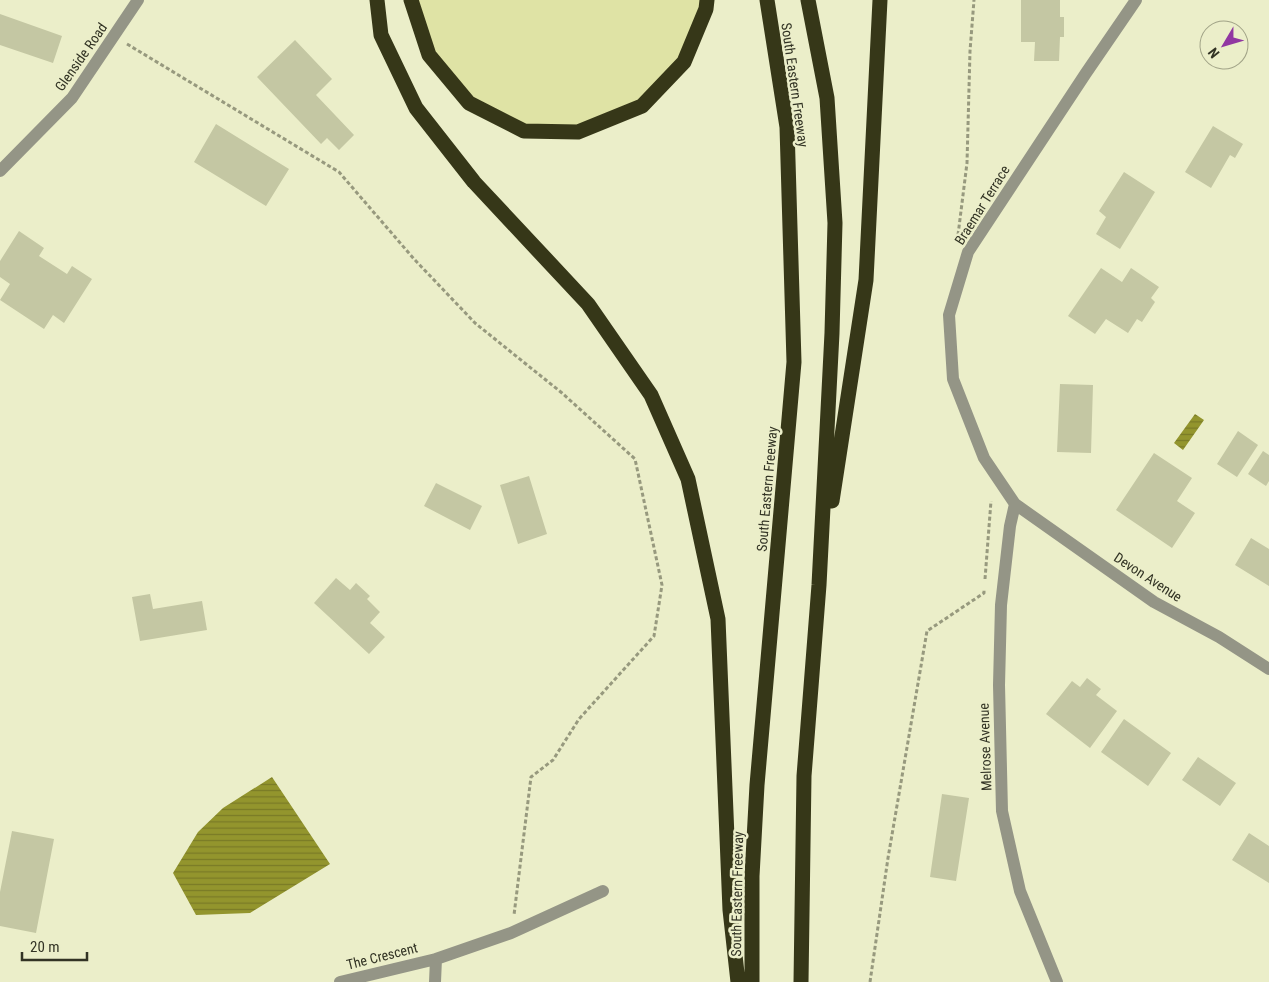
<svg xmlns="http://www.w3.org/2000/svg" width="1269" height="982" font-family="'Roboto Condensed',sans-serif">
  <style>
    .grass { fill: #dfe3a5 }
    .water { fill: url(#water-rules) }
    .building { fill: #c4c7a3 }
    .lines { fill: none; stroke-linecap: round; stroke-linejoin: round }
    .path { stroke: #97997e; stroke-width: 3; stroke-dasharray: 4 2.5; stroke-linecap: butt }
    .minor { stroke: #949586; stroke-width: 12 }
    .highway { stroke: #363718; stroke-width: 15 }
    .labels { text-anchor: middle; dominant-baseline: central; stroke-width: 5; stroke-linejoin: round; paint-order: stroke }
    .street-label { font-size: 14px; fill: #323324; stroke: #ebeec9 }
  </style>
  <defs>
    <pattern id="water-rules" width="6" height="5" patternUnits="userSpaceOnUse" patternTransform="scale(1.25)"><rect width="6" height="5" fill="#93952d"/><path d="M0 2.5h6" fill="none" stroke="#797a26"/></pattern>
  </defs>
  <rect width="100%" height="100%" fill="#ebeec9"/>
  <path class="grass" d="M411,0h296l-23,62 -42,44 -64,26 -54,-1 -55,-28 -40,-48z"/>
  <path class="water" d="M1195,414l9,6 -21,30 -9,-7z
    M272,777l58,87 -80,49 -54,2 -23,-42 25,-41 25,-24z"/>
  <path class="building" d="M1021,0h39v17h4v20h-4l-1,24h-25l1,-19h-14z
    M0,14l62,22 -9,27 -53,-18z
    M295,40l37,39 -16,16 38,40 -15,15 -12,-12 -6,6 -64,-67z
    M216,124l73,45 -23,37 -72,-44z
    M1213,126l30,18 -8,14 -5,-3 -19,33 -26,-16z
    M1124,172l31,20 -35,57 -24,-15 10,-17 -7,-6z
    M19,231l25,17 -5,8 28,18 5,-8 20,13 -28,44 -11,-8 -9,14 -44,-29 10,-16 -10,-7v-16z
    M1101,268l21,14 9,-14 28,19 -8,11 4,4 -13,20 -5,-3 -9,14 -22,-14 -11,15 -27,-18z
    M1060,384l33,1 -2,68 -34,-1z
    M1238,431l20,14 -21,32 -20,-13z
    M1263,451l6,4v26l-3,5 -18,-12z
    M1154,453l38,25 -15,23 18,12 -23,35 -56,-38z
    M529,476l18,58 -29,10 -18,-59z
    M436,483l46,23 -12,24 -46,-24z
    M1251,538l18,11v37l-34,-21z
    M336,578l14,12 6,-7 14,13 -3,3 13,13 -10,11 15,14 -16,17 -55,-51z
    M150,594l3,15 49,-8 5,29 -67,11 -8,-44z
    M1087,678l14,11 -5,6 21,16 -27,37 -44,-34 26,-33 8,6z
    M1124,719l47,34 -23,33 -47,-34z
    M1198,757l38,26 -16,23 -38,-26z
    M942,794l27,4 -13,83 -26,-4z
    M12,831l42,8 -18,94 -36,-7v-34z
    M1249,833l20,13v37l-37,-23z"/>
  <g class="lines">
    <path class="path" d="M127,44l212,128 75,87 61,64 87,70 73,66 27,126 -8,51 -75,83 -26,41 -22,17 -17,138
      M958,235l9,-72 3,-112 4,-51
      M985,579l6,-78
      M870,982l18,-124 39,-227 57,-38v-3"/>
    <path class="minor" d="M1136,0l-50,73 -118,179 -19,63 4,64 31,79 31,46 139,98 65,35 50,32
      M0,171l72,-73 66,-98
      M1015,504l-5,22 -9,79 -2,80 3,126 18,80 37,91
      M436,959l75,-26 92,-42
      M340,982l96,-23 -1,23"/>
    <path class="highway" d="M377,0l4,35 35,73 58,74 114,122 63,91 37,84 30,140 12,291 8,72
      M411,0l18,55 40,48 55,28 54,1 64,-26 42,-44 22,-53 1,-9
      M832,501l34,-221 14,-280
      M752,982v-106l5,-91 37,-423 -7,-235 -20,-127
      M801,982l3,-206 15,-191 13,-252 3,-110 -8,-125 -19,-98"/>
  </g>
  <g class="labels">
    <g class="street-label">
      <text transform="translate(81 57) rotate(-55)">Glenside Road</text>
      <text transform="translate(795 85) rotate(82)">South Eastern Freeway</text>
      <text transform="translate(982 205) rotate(-58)">Braemar Terrace</text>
      <text transform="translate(767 489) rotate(-85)">South Eastern Freeway</text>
      <text transform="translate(1148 577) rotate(33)">Devon Avenue</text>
      <text transform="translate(985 747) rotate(-92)">Melrose Avenue</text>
      <text transform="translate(737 894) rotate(-89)">South Eastern Freeway</text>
      <text transform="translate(382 956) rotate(-14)">The Crescent</text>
    </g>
  </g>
  <g transform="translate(1224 45) rotate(232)"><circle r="24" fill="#ebeec9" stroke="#a1a387"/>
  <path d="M0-4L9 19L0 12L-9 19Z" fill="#9137a2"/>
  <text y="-8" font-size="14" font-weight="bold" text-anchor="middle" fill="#323324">N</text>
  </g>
  <path d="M22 952v8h65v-8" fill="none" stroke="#323324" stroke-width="2.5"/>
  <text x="30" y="952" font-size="15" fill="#323324" stroke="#ebeec9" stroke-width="4" paint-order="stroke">20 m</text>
</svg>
